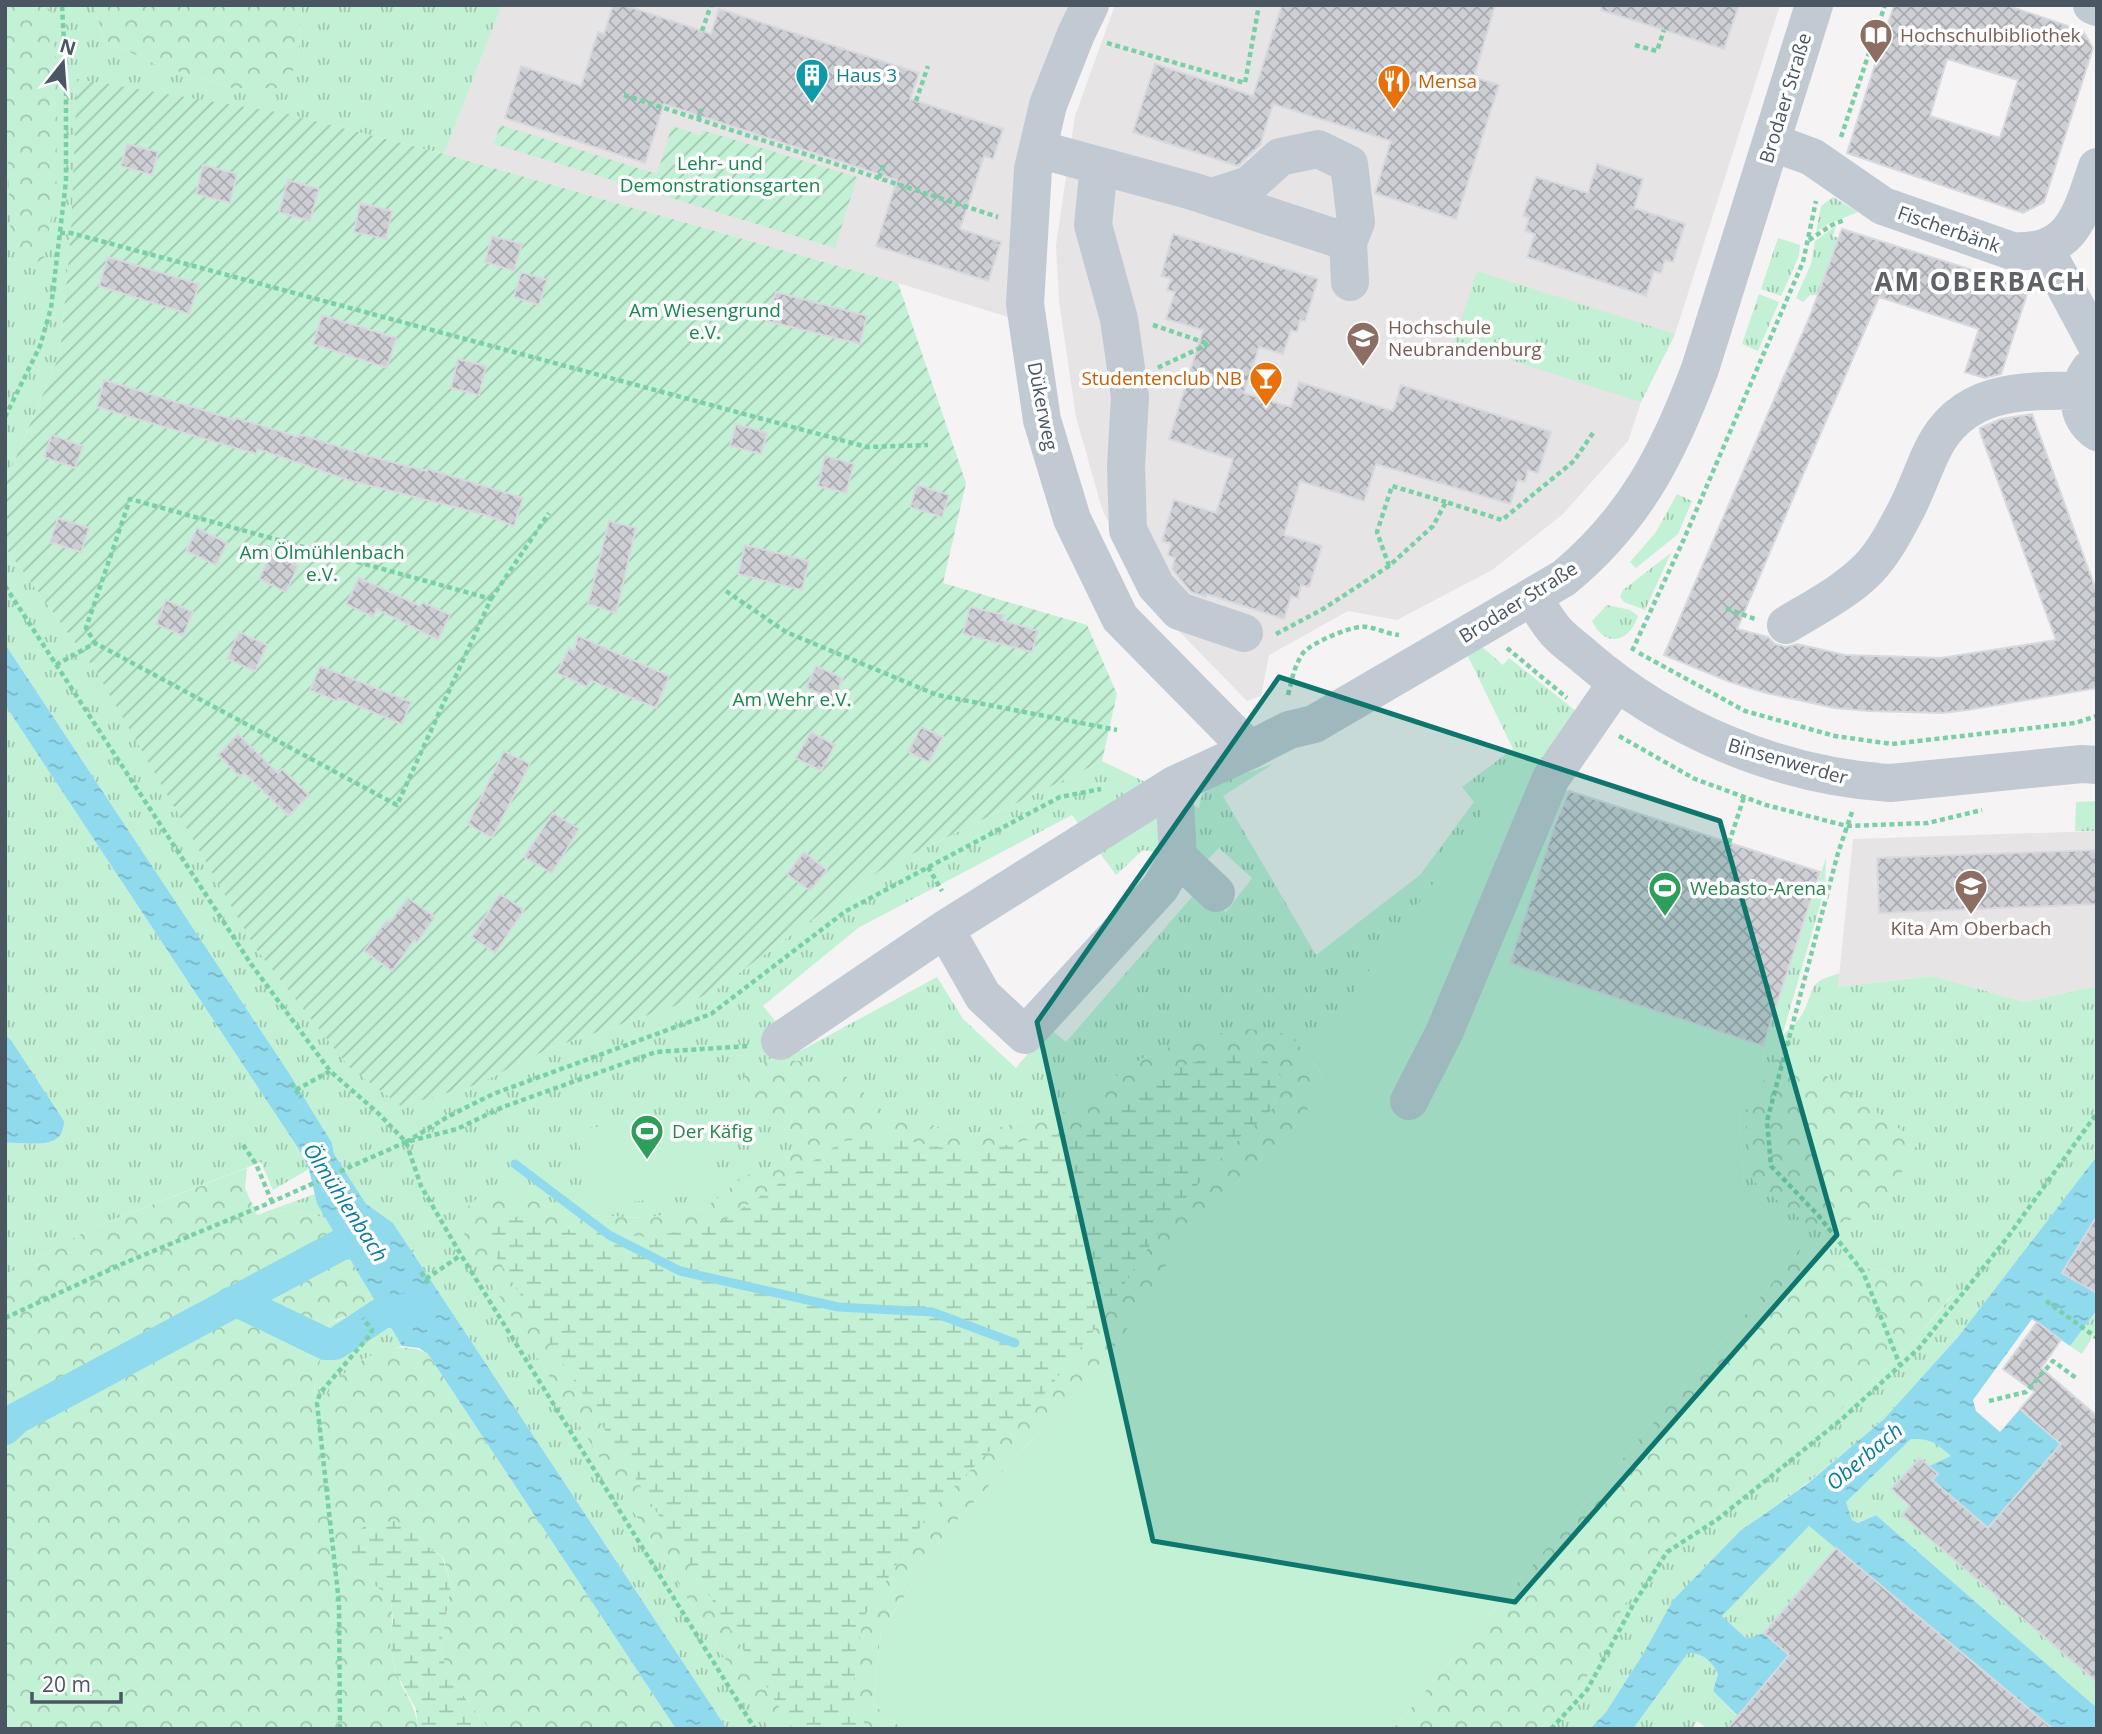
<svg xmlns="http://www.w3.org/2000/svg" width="2102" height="1734" font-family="'Open Sans',sans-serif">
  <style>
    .education { fill: #e6e4e5 }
    .grass { fill: url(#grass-tufts); fill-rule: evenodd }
    .forest { fill: url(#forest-crowns) }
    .wetland { fill: url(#wetland-marsh) }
    .garden { fill: url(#garden-furrows) }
    .pitch { fill: #c3f1d5 }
    .water { fill: url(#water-ripples) }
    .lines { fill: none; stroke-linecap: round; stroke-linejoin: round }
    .stream { stroke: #90daee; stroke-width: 9 }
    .canal { stroke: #90daee; stroke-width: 32 }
    .building { fill: url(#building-cross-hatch); stroke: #d7d9de; stroke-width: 2; fill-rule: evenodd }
    .path { stroke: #7ad0a6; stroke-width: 4.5; stroke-dasharray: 5 3.5; stroke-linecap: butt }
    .minor { stroke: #c1cad2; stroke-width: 38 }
    .marked { fill: #0f766e; fill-opacity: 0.2; stroke: #0f766e; stroke-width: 5; stroke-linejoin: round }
    .labels { text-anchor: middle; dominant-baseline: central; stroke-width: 7; stroke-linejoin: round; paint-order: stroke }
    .education-label { font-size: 19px; fill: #785e54; stroke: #fff; text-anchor: start }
    .culture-label { font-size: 19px; fill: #0d838f; stroke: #fff; text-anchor: start }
    .food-label { font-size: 19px; fill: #c56008; stroke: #fff; text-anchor: start }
    .street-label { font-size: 19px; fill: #4a5661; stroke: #fff }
    .park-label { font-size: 19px; fill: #17864f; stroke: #fff }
    .leisure-label { font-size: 19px; fill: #27864d; stroke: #fff; text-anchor: start }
    .water-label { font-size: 21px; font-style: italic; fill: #0c7c9b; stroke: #fff }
    .district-label { font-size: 26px; font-weight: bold; letter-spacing: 2px; fill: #5f6368; stroke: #fff }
  </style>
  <defs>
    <pattern id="grass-tufts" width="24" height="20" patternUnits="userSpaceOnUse" patternTransform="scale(1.75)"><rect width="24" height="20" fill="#c3f1d5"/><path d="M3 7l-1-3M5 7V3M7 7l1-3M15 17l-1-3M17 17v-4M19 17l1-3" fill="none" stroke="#a0c6b0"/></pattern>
    <pattern id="forest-crowns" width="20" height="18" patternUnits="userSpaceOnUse" patternTransform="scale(1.75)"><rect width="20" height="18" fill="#c3f1d5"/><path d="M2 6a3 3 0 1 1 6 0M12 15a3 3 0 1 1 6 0" fill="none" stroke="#a0c6b0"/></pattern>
    <pattern id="wetland-marsh" width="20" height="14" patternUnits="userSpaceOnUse" patternTransform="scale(1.75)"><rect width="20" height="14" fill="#c3f1d5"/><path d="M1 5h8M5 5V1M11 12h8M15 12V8" fill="none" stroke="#a0c6b0"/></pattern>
    <pattern id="garden-furrows" width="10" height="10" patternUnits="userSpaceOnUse" patternTransform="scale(1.75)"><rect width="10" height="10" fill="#c3f1d5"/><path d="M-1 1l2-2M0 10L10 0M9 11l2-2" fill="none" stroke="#a0c6b0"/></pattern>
    <pattern id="water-ripples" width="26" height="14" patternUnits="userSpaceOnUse" patternTransform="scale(1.75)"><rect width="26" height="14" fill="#90daee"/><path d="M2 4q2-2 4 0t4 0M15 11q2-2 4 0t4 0" fill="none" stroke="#78b4c4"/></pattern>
    <pattern id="building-cross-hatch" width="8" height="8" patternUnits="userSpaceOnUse" patternTransform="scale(1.75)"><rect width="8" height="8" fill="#cdcfd5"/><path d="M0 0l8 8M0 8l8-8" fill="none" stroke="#a8abb0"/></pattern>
  </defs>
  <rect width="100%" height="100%" fill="#f5f3f3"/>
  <path class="education" d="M502,5h569l-56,314 -117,-36 -454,-129z
    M1115,5h665l-105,329 -34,68 -13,39 -66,74 -70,55 -95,50 -49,-9 -79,44 -8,41 -14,5 -78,-80 -38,-53 -29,-59 -26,-92 -17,-116 -3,-56 19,-129z
    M2097,831v155l-73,16 -91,-26 -95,11 15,-148z"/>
  <path class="grass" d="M44,5h50l10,35 53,25 75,23h49l17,-26 4,-57h200l-58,149 -156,-40 -217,119 -11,121 -55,129v-385l1,5 44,-93z
    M1833,197l25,15 -30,12 -12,8 5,-26z
    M1836,226l-3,10 6,2 -20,57h-9l-7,7 -7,-4 15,-34 4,-23z
    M1778,238l22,7 -1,11 -18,40 -20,-7z
    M1477,271l198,63 -34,68 -187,-60z
    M1759,294l20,8 -21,49 -16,-7z
    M1677,494l15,7 -14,33 -42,34 -6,-6 26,-30z
    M5,547l91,124 382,413 70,-35 162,-55 172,-125 220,-108 97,47 3,-13 15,-12 56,-19 -50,32 93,159 104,-80 54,-73 -12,-15 51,-38 -47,-97 14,-7 23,20 6,-7 67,53 -38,54 -15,-16 -57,90 -66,224 -248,-11 -86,59 -93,23 -82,-14 -42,-42 -35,-16 -40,64 34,8 -23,27 -40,16 -40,31 -60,10 -83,-4 -44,-22h-34l-20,48 305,489h-42l-334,-506 -27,-18 -32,-51 -2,-11 -43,-70 -284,-429zM1072,815l44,60 27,-25 63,11 13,-13 33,30 -26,34 -29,-21 -131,151 -17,-14 -33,40 -53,-49 -26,-42 -137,74 -37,-45 95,-78z
    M1671,553l-26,57 -21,-8 -4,-5 3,-7z
    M1607,605l23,5 8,6c-9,27 -33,32 -46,5z
    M5,705l293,443 11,21 -36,21 -12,-28 -169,66 -87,47v-132c22,-2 59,10 59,-22l-53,-81 -6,-5z
    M2097,801v30h-22l1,-29z
    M1826,858l-1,30 -43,148c7,-7 18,-16 22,-25 11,-24 5,-30 35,-37l-1,13 95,-11 91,26 73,-16v170l-139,181 -74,82 -78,65 -66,47 -67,69 -30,54 -37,58 -16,17h-50l41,-41 45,-86 35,-56 53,-32 77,-65 44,-34 77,-71 40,-48 -67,-25 -91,-14 12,-18 -62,-55 -5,-70 25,-51 -1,-17z
    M315,1194l2,10 9,14 -36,-8 -33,5z
    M376,1302l26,44 -41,14 -35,35 -5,4 -6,-2 -1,-20 8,-25v-16l3,-8 8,-6 37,-13z
    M2097,1310v19l-15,25 -12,-8z
    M1924,1438l16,7 12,11 -23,10 -9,-8 -29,32 206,192v26l-221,-193 -19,8 -5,-3 -6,-18 65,-63z
    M1809,1526l27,22 -72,85 -17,6 -26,-24z
    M1688,1653c14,0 24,8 30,21l-5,17 23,24 8,-6 24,20h-60l-11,-8 -5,8h-59z"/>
  <path class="forest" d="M5,5h39l6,5 8,65 -2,116 -12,67 -19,12 -14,-25 -6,-147z
    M94,5h208l-4,57 -16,26h-50l-75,-23 -53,-25z
    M1240,1028l49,6 33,40 -17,42 -118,116 -68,110 -61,70 -112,120 -65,100 -8,72 30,25h-134l-305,-489 1,-31 19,-17h34l44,22 83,4 60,-10 40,-32 40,-15 23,-27 -34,-8 -27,-20 -7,-18 5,-13 23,-16 46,3 35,16 43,42 81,14 93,-23 86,-59z
    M1777,1056l47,18 94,68 -38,71 -67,16 -61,-49 -7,-64z
    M247,1168l-2,20 12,27 33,-5 36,8 50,84c-11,13 -30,12 -45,21 -12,8 -7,18 -9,30 -4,20 -9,21 -7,44l6,2c11,-8 16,-20 26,-28 20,-18 57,-32 81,-17l248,375h-187l-42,-54 -6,-28 10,-63 -8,-27 -19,-13 -13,-18 -52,44 32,30c3,24 -3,48 5,72 8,23 19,29 22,57h-413v-454l87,-47z
    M1794,1257l91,14 60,17 7,7 -40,49 -77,71 -44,34 -77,65 -53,32 -35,56 -45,86 -41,41h-147z"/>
  <path class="wetland" d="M1238,1050l25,8 19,18 -3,27 -47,43 -64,72 -76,115 -54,69 -108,109 -67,107 -11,75 12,30 6,6h-77l-306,-487 8,-15 17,-11 50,13 86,8 69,-12 126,-84 43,-4 86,16 108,-25 87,-58z
    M394,1521l17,5 13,18 18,13 9,27 -10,63 6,28 42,54h-71l-2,-20 -20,-36 -6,-30 3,-22 -2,-21 -32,-30 -8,-19 4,-19 16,-9z"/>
  <path class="garden" d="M77,79l211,35 156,40 454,129 68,200 -23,100 144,42 30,69 -15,67 -220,108 -172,125 -162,55 -70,35 -77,22 -52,-39 -93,-118 -160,-278 -91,-124v-64l55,-129 11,-121z
    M500,125l157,49 15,-48 28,9 2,-5 155,47 -22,71 -341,-104z"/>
  <path class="pitch" d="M1523,748l43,42 254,82 -57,174 1,17 -25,51 5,70 62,55 -12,18 -401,472h-490l-30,-25 8,-72 65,-100 112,-120 61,-70 68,-110 118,-116 17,-42 -15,-19 159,-216z
    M708,1114l9,79 -134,14 -4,-78z"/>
  <path class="water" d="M5,644l284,429 43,70 2,11 32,50 27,19 334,506h-51l-248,-375 -9,-6 -17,-2 -85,-142 -8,-35 -11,-21 -293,-443z
    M5,1035l6,5 53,81c0,32 -37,20 -59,22z
    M2097,1156v85l-12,-6 -23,38 35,20v17l-27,36 -38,-27 -59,81 3,11 24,21 20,-23 77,59v153l-165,-141 6,-6 -9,-8 22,-10c-14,-13 -21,-18 -40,-17l-65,63 6,18 6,3 18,-8 221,193v21h-44l-244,-203 -87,90 25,23 17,-6 112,96 -132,-20 -7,6 -24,-24 5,-17c-6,-13 -15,-21 -30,-21l-55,76h-43l16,-17 37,-58 30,-54 67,-69 67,-47 77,-65 74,-82z"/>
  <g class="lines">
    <path class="stream" d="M515,1164l94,71 71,36 158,36 94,5 83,31"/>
    <path class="canal" d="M230,1303h11l85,41h9l47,-31 33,-5
      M5,1429l12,-11 325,-174 30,-3"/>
  </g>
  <path class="building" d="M613,5h11l87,29 8,-25 200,64 -9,26 93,30 -10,30 -9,-3 -24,73 41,13 -13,39 -112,-35 21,-66 -233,-76 -19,59 -140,-45 16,-52 60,20 17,-54 6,2z
    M1282,5h213l-20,69 2,1 -1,3 23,7 -43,134 -81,-26 16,-52 -118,-37 -13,41 -22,21 -105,-34 22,-68 98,32z
    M1602,5h137l-15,44 -123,-39z
    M1894,5h112l77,26 10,17 -49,154 -21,11 -176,-60zM1947,59l71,21 -18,58 -70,-22z
    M127,144l31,8 -6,23 -31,-9z
    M1597,164l46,15 -9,29 51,16 -12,38 -8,-2 -4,13 -7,-2 -8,25 -119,-39 8,-23 -10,-3 4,-13 -6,-2 13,-39 52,16z
    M203,165l34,9 -7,29 -34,-9z
    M288,180l31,9 -9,32 -31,-9z
    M360,203l32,8 -6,28 -32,-7z
    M1842,229l187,59 -28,86 -16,4 -20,-6 14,-43 -100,-32 -142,332 31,8 7,7 11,3 11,-3 48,11 96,3 115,-18 -76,-208v-4l21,-9 31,-5 65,179v95l-130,22 -25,3 -73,-2 -34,-3 -69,-15 -36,-11 -66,-27 146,-339z
    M1173,234l145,45 -13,42 -5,-1 -3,12 -6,-2 -8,24 -24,-7 -15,46 47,14 8,-25 94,29 8,-26 150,47 -13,41 -10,-3 -3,12 -7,-2 -8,24 -134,-40 -12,37 -64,-20 -16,54 38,11 -13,41 -8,-2 -3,13 -7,-2 -7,23 -77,-25 -1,3 -15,-5 -19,-23 3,-11 -7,-3 3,-11 -9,-3 12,-41 42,13 17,-54 -64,-20 34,-109 -37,-11 9,-27 -8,-2 4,-11 -10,-3z
    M492,236l30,8 -8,27 -29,-9z
    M108,257l91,27 -10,30 -90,-28z
    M521,272l26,8 -8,25 -25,-8z
    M776,292l91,24 -7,28 -93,-23z
    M322,315l74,23 -9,30 -74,-24z
    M458,359l28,7 -7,29 -28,-7z
    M104,380l131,40 1,-2 62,19 1,-3 69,22 59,15 1,-2 95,29 -9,28 -28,-11 -138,-35 -90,-31 -2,5 -159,-47z
    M736,424l31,9 -6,21 -31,-8z
    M52,435l31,11 -8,22 -31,-11z
    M825,456l29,8 -8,29 -28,-7z
    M917,485l32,10 -7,22 -32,-10z
    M58,518l31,10 -8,24 -31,-10z
    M609,521l27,7 -20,85 -28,-9z
    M197,528l30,15 -11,22 -30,-14z
    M745,545l64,16 -7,29 -64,-16z
    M271,553l27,13 -12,26 -27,-13z
    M359,578l61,28 3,-4 27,13 -12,25 -61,-31 -4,8 -27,-13z
    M166,600l27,12 -10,24 -27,-12z
    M970,607l34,8 -2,5 36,11 -6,21 -69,-18z
    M239,632l28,13 -12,26 -28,-12z
    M578,636l91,40 -13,32 -66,-28 -3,7 -30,-14 12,-25 5,2z
    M320,666l91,36 -9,22 -64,-26 -1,3 -27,-11z
    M816,666l27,12 -9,21 -28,-11z
    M921,727l22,10 -14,25 -21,-10z
    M811,732l24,13 -14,26 -25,-13z
    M238,734l40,39 4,-4 27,26 -20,21 -45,-43 -4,4 -22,-22z
    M504,751l26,13 -38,74 -24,-14z
    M1569,791l251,81 -57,174 -253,-83 45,-139z
    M553,813l26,16 -27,44 -28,-16z
    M2097,850v54l-218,9 -2,-55z
    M804,852l23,18 -17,21 -23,-17z
    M500,894l24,16 -29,43 -23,-16z
    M408,898l27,19 -18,25 -3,-2 -22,31 -28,-20 23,-31 3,2z
    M2097,1216v77l-35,-20z
    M2037,1322l24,18 -20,28 56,48v266l-195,-167 8,-9 -19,-17 29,-31 18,16 -6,6 56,48 73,-84 -41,-35 15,-17 -32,-23z
    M1836,1548l217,181h-326l62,-74 -25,-22z"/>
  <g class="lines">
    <path class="path" d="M702,31l9,-26
      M1107,43l138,40 14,-78
      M1635,45l22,6 7,-21
      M624,95l374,122
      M916,101l12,-35
      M698,119l4,-10
      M1841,137l44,-132
      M879,178l5,-14
      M60,233h11l796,214 61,-2
      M1809,240l23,-15 12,-5
      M1153,325l56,19 -52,24
      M5,417l35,-71 11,-38 15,-127v-102l-4,-74
      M1389,566l-12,-34 15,-46 54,16
      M5,586l246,378 79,107 48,42 28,29 15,44 40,69 294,474
      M726,591l60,41 151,63 180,35
      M491,599l58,-86
      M1726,608l29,11
      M1276,634l47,-25 66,-43 44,-40 13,-24 56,18 72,-59 21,-31
      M1507,648l60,50
      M1632,651l52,-112 119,-277 13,-61
      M1639,653l106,58 90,25 57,8 183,-21 22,-7
      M56,665l39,-22 302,162 94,-206 -361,-100 -44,129 9,15
      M1288,695c4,-15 6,-29 15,-42 8,-10 51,-29 64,-26 12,2 21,7 32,8
      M1619,736l76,43 71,26 81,21 81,-3 54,-13
      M1852,812l-14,41 -71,268 4,45 47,49 45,57 37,93
      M1729,843l15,-46
      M928,867l14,24
      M291,1083l10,15
      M296,1090l34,-19
      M406,1142l43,-26 44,-22 218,-80 135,-103 214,-114 41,-8
      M243,1145l13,19 16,38
      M421,1272l9,14
      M426,1279l35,-24
      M2046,1301l51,37
      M5,1318l117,-54 145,-60 139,-62 51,-13 46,-22 153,-55 93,-6
      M1989,1401l37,-9 27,-31 23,17
      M340,1729l-1,-126 -22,-200 3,-10 51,-59 1,-4 -9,-12
      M1551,1729l36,-39 46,-85 34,-53 51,-33 124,-100 77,-71 88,-110 90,-125"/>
    <path class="minor" d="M1090,5l-14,29 -28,71 -15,64 -8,135 17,116 30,99 48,99 130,132
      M2092,5l5,2
      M1771,142l41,15 71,49 129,45c60,4 69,-37 85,-84
      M1038,149l154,42 156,51 8,-20 -7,-58 -31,-15 -38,8 -31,28 -37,12
      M1099,166l-6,59 26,94 11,78 -4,69 2,64 28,56 23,25 65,22
      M1348,242l2,40
      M2045,249l52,97
      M2090,369c-15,20 -15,47 7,63
      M1532,597c7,10 13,21 21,31 8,11 21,19 31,28 84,73 195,120 306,127l192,-19 15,1
      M1786,625c28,-17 61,-34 83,-57 15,-16 25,-35 35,-54 11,-20 18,-42 28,-63 29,-61 88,-61 147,-60
      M1174,785l4,72 -18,31 -135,147 -42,-39 -38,-67 229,-144 76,-35 39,-20 25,-6 250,-146c71,-59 104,-124 136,-209l114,-364
      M1178,857l38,36
      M780,1041l165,-112
      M1409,1101l35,-68 107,-255 65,-94"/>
  </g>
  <path class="marked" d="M1279,677l441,144 117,414 -322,367 -362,-61 -116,-519z"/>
  <defs>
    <symbol id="library-pin" viewBox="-11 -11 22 30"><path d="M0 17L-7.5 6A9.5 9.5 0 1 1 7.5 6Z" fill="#8d6e63" stroke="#fff"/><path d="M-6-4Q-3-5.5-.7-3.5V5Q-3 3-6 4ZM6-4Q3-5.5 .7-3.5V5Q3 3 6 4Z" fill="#fff"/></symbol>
    <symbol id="building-pin" viewBox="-11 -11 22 30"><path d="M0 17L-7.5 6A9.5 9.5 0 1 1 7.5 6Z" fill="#0f9aa8" stroke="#fff"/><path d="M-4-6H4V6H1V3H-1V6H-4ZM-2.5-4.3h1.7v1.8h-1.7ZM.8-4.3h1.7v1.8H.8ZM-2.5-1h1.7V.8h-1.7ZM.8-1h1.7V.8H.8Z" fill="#fff"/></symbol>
    <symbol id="restaurant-pin" viewBox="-11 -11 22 30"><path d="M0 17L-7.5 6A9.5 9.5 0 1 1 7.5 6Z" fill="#e8710a" stroke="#fff"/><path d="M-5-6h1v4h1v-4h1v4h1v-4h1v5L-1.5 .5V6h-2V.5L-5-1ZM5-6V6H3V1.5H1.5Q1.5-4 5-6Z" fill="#fff"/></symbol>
    <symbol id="university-pin" viewBox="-11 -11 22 30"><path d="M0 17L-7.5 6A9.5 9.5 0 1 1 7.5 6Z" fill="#8d6e63" stroke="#fff"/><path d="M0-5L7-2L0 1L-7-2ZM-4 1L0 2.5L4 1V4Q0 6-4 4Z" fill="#fff"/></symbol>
    <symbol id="bar-pin" viewBox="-11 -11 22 30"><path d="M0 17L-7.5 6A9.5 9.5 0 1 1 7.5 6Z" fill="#e8710a" stroke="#fff"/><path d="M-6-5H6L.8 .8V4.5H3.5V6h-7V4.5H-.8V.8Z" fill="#fff"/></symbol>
    <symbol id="school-pin" viewBox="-11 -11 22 30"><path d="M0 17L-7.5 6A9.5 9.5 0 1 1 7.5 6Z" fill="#8d6e63" stroke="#fff"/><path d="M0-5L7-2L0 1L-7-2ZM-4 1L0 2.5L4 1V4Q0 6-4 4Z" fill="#fff"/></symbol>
    <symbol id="stadium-pin" viewBox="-11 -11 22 30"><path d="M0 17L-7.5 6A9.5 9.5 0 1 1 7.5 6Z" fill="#2e9e5b" stroke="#fff"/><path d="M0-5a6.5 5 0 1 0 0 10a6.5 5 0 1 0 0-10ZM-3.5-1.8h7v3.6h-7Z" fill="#fff"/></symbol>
  </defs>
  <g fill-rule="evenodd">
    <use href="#library-pin" x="1857" y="16" width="38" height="52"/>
    <use href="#building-pin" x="793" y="56" width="38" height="52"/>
    <use href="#restaurant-pin" x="1375" y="62" width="38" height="52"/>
    <use href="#university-pin" x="1344" y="319" width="38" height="52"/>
    <use href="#bar-pin" x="1247" y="359" width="38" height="52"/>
    <use href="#school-pin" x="1952" y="867" width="38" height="52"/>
    <use href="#stadium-pin" x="1646" y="869" width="38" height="52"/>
    <use href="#stadium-pin" x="628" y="1112" width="38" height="52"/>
  </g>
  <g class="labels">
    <g class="education-label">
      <text x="1900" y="35">Hochschulbibliothek</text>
      <text x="1388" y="327">Hochschule<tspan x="1388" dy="22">Neubrandenburg</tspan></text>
      <text x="1971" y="928" text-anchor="middle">Kita Am Oberbach</text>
    </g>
    <g class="culture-label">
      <text x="836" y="75">Haus 3</text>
    </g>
    <g class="food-label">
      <text x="1418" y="81">Mensa</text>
      <text x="1242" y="378" text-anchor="end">Studentenclub NB</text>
    </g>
    <g class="street-label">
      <text transform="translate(1785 98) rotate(-73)">Brodaer Straße</text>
      <text transform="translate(1949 229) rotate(19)">Fischerbänk</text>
      <text transform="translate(1043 406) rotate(79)">Dükerweg</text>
      <text transform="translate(1518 602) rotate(-32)">Brodaer Straße</text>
      <text transform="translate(1788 761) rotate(16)">Binsenwerder</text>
    </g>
    <g class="park-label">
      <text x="720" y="163">Lehr- und<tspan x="720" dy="22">Demonstrationsgarten</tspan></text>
      <text x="705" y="310">Am Wiesengrund<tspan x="705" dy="22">e.V.</tspan></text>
      <text x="322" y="552">Am Ölmühlenbach<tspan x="322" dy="22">e.V.</tspan></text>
      <text x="792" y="699">Am Wehr e.V.</text>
    </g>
    <g class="leisure-label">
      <text x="1690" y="888">Webasto-Arena</text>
      <text x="672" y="1131">Der Käfig</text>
    </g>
    <g class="water-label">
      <text transform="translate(346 1202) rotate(57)">Ölmühlenbach</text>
      <text transform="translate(1864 1456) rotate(-40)">Oberbach</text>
    </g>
    <g class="district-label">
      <text x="1981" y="281">AM OBERBACH</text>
    </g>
  </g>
  <rect width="2102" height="1734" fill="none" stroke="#4a5661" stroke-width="14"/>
  <g transform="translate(63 63) rotate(17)" stroke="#ffffff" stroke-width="5" paint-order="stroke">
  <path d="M0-5L12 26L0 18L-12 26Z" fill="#4a5661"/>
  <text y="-10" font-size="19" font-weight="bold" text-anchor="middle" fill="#4a5661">N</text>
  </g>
  <path d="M32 1692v10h89v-10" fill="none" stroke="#4a5661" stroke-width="3.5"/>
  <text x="42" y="1692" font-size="21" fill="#4a5661" stroke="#ffffff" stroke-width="5" paint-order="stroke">20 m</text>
</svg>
